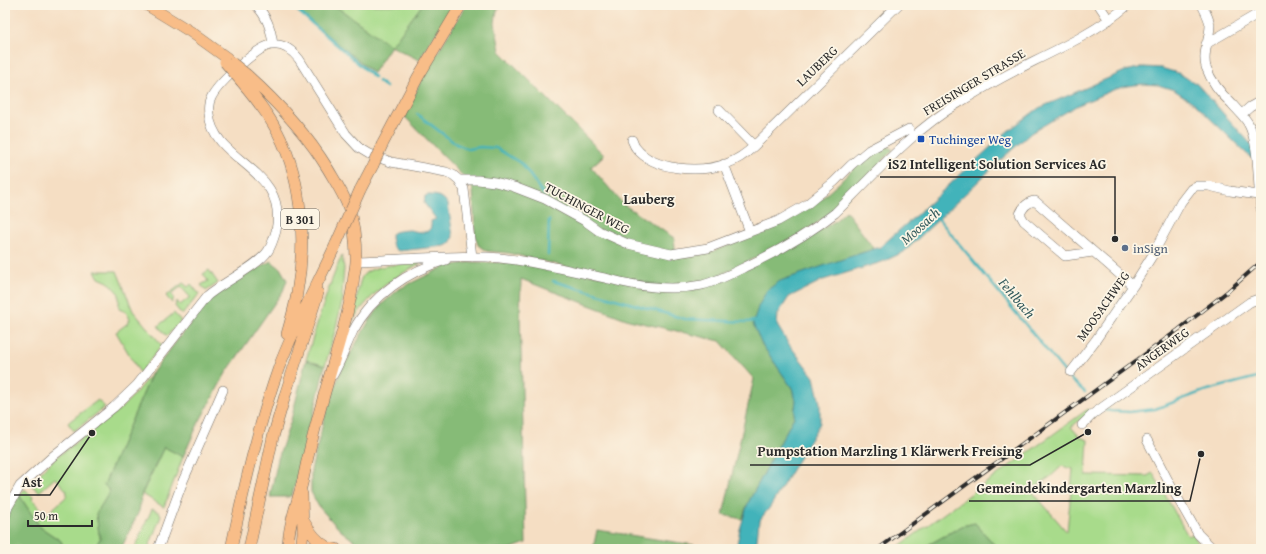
<svg xmlns="http://www.w3.org/2000/svg" width="1266" height="554" font-family="'Gentium Book Plus',serif">
  <style>
    .green { fill: #a8db8b; stroke: #6a835b; fill-rule: evenodd }
    .forest { fill: #86bb77; stroke: #587351 }
    .water { fill: #43b3ba; stroke: #376f72 }
    .lines { fill: none; stroke-linecap: round; stroke-linejoin: round }
    .stream { stroke: #43b3ba; stroke-width: 2.5 }
    .minor-casing { stroke: #726a60; stroke-width: 10 }
    .major-casing { stroke: #726a60; stroke-width: 12 }
    .minor { stroke: #fff; stroke-width: 9 }
    .major { stroke: #f8bd88; stroke-width: 11 }
    .rail-casing { stroke: #2b2b2b; stroke-width: 4 }
    .rail { stroke: #fcf5e5; stroke-width: 2.5; stroke-dasharray: 8; stroke-linecap: butt }
    .major-bridge-casing { stroke: #726a60; stroke-width: 12; stroke-linecap: butt }
    .major-bridge { stroke: #f8bd88; stroke-width: 11 }
    .transit-dot { fill: #1a4fb4; stroke: #fcf5e5; stroke-width: 1.5 }
    .service-dot { fill: #5c6f8a; stroke: #fcf5e5; stroke-width: 1.5 }
    .labels { text-anchor: middle; dominant-baseline: central; stroke-width: 3.5; stroke-linejoin: round; paint-order: stroke }
    .shield { fill: #fcf5e5; stroke: #6a6863; stroke-width: 1 }
    .shield-label { font-size: 12px; font-weight: bold; fill: #2b2b2b }
    .street-label { font-size: 13px; fill: #2b2b2b; stroke: #fcf5e5 }
    .transit-label { font-size: 13px; fill: #164399; stroke: #fcf5e5; text-anchor: start }
    .service-label { font-size: 13px; fill: #4e5e75; stroke: #fcf5e5; text-anchor: start }
    .neighbourhood-label { font-size: 14px; font-weight: bold; fill: #2b2b2b; stroke: #fcf5e5 }
    .water-label { font-size: 14px; font-style: italic; fill: #335b5d; stroke: #fcf5e5 }
    .leader { fill: none; stroke: #2b2b2b; stroke-width: 1.5 }
    .callout-dot { fill: #2b2b2b; stroke: #fcf5e5; stroke-width: 1.5 }
    .callout-label { font-size: 14px; text-anchor: middle; font-weight: bold; fill: #2b2b2b; stroke: #fcf5e5; stroke-width: 3.5; stroke-linejoin: round; paint-order: stroke }
  </style>
  <rect width="100%" height="100%" fill="#fcf5e5"/>
  <filter id="ink" filterUnits="userSpaceOnUse"><feTurbulence type="fractalNoise" baseFrequency=".025" numOctaves="2"/><feDisplacementMap in="SourceGraphic" scale="8" xChannelSelector="R" yChannelSelector="G"/><feConvolveMatrix kernelMatrix="1 2 1 2 8 2 1 2 1" color-interpolation-filters="sRGB"/></filter>
  <filter id="wash" filterUnits="userSpaceOnUse"><feTurbulence type="fractalNoise" baseFrequency=".012" numOctaves="4" result="noise"/><feDisplacementMap in="SourceGraphic" scale="16" xChannelSelector="R" yChannelSelector="G"/><feGaussianBlur stdDeviation="0.9" result="paint"/><feColorMatrix in="noise" values="0 0 0 0 0 0 0 0 0 0 0 0 0 0 0 0 0 1.4 0 .05"/><feComposite in="paint" operator="in"/></filter>
  <g filter="url(#wash)">
    <rect width="100%" height="100%" fill="#f5dec3"/>
    <path class="green" d="M334,5h88l-31,41z
      M342,255l2,13 -2,27 1,3 -8,33 -10,35 -19,-6c11,-36 21,-71 36,-105z
      M421,263c-30,16 -48,28 -68,57 2,-9 5,-36 9,-43 7,-13 45,-13 59,-14z
      M209,270l9,13 -12,8 -5,-6 7,-4 -5,-7z
      M95,271h22l16,40 29,34 -22,28 -24,-41 12,-9 2,-4 -4,-7 -7,-3v-15l-11,-12 -9,-4z
      M183,283l5,4 3,-3 8,10 -17,21 -7,-9 2,-5 3,4 10,-8 -9,-10 -10,7 3,3 -2,6 -6,-7z
      M174,313l7,8 -14,15 -9,-10z
      M152,373l-48,112 7,5 -15,24 4,25 -6,10h-30l-3,-8 -21,-14 -21,-32 6,-6 8,8 -1,2 12,13 3,2 19,-17 1,-6 -12,-13 -16,14 -9,-8 24,-25 65,-49 13,-13z
      M98,400l7,7 -31,24 -6,-8 2,-2z
      M1088,409l2,3 -19,15 9,10 8,3 -2,35 61,1 6,-3 35,63 5,-2 5,9 -10,6h-190l-23,-26 -13,3 -41,23h-26zM1062,466l11,3 -6,63 -36,-42 19,-13z
      M164,447l19,10 -19,50c-8,-4 -14,-9 -22,-13z
      M152,509l8,4 1,3 -13,33h-14z"/>
    <path class="forest" d="M291,5h43l57,41 31,-41h32l-35,55 -28,-14 -18,27z
      M466,5h37l-6,5 -2,13 5,28 104,104 -13,12 32,37 51,34 2,19 16,-1 19,-4 18,-7 23,-10 57,-29 13,-8 17,-15 28,-28 19,-10 7,5 -59,61 -43,30 -89,42 -37,3 -85,-16 -72,-17 -22,-2 -8,-6 -3,-10 -2,-46 -11,-14 -57,-58 16,-37z
      M846,211l28,38 -94,32 -19,62 31,45 4,12 -2,17 -46,86 -6,16 -19,-4 31,-136 -34,-38 -91,-21 -80,-30 -28,-11 -1,34 6,230 -16,6h-145l-25,-19 -21,-23 -8,-15v-22l16,-62 14,-38 28,-49 12,-16 18,-16 47,-23 27,-4 46,1 168,26 109,-44 39,-24z
      M271,261l9,7 7,12 -4,11 -57,82 -28,51 -15,33 -19,-10 -22,46 -3,18 -18,38h-27l6,-10 -4,-25 14,-23 -6,-6 48,-112 33,-43 27,-33 12,-10z
      M306,360l19,6 -24,100 -9,29 -4,2h-18l8,-38 13,-39z
      M19,495l21,32 21,14 3,8h-59c0,-23 0,-35 14,-54z
      M975,523l23,26h-77l41,-23z
      M597,530l97,15 -1,4h-100z"/>
    <path class="water" d="M1143,67l18,1 17,5 19,11 53,59 11,6v15l-10,-6 -57,-55 -20,-13 -16,-5 -15,-1 -16,2 -14,4 -37,16 -45,27 -26,23 -101,96 -22,10 -59,18 -34,17 -11,17 -1,11 11,18 26,34 6,26v20l-50,84 -11,14 -3,28h-20l4,-20 8,-26 46,-86 2,-17 -4,-12 -31,-45 -8,-19 5,-17 9,-17 13,-9 66,-23 34,-11 33,-29 96,-88 30,-22 86,-37z
      M428,195c9,0 15,1 20,9l5,32c-1,5 -3,8 -8,10l-46,5c-8,-3 -7,-9 -8,-17l3,-2c4,-1 11,-2 16,-2 9,2 23,6 21,-9l5,-2 -12,-16 1,-7z"/>
    <g class="lines">
      <path class="stream" d="M291,5l83,72
        M378,81l8,6
        M417,114l39,30 12,5 12,-2 16,1 26,16 22,31
        M937,217l135,164 13,11
        M548,255l1,-35
        M553,281l132,38 62,3 8,-1
        M1104,410l7,1 18,1 26,-3 49,-18 57,-15"/>
    </g>
  </g>
  <g filter="url(#ink)">
    <g class="lines">
      <defs>
        <path id="minor" d="M256,5c11,12 15,23 17,40
          M1099,5l10,15
          M1202,5c3,6 7,13 8,20 0,14 -8,27 -4,42 5,14 15,27 26,37 5,6 11,11 16,19 12,21 9,61 13,86
          M1206,44l55,-32
          M719,110l35,36
          M1242,114l8,-7 11,-6
          M632,140c1,2 2,6 4,8 18,23 64,25 90,16 11,-4 20,-10 28,-18l144,-141
          M724,164l26,68
          M459,180h19l17,2 19,5 31,12 40,22 14,10 29,13 43,10 37,-6 70,-27 28,-16 28,-23 17,-17 18,-15 40,-21
          M1093,252l-28,4 -41,-35 -4,-7c3,-7 7,-12 15,-13l98,85
          M356,261c51,-1 102,-8 152,-2 34,4 68,13 101,20 15,4 30,7 45,8 16,2 33,1 48,-2 16,-4 31,-12 45,-19 32,-15 60,-31 88,-53 39,-38 76,-81 122,-109 25,-16 51,-30 77,-43 33,-16 66,-32 94,-56
          M1071,372l24,-31 38,-55 19,-30 29,-54 10,-13 5,-3h13l21,5 28,4
          M333,375c8,-14 13,-29 20,-44 19,-36 55,-60 93,-71
          M1082,425l11,-11 157,-112 11,-4
          M1147,440l26,50 25,44 15,15
          M5,516l3,-9 12,-21 33,-30 61,-49 23,-22 70,-89c15,-13 51,-30 61,-45 4,-6 6,-13 8,-20 13,-64 -62,-67 -67,-117 -1,-6 0,-13 3,-18 7,-13 45,-49 59,-51 12,-2 21,5 28,14l47,75 13,14 10,6 22,8 55,10 7,3 6,5 5,9 8,68
          M158,549l25,-68 40,-91"/>
        <path id="major" d="M147,5l44,27 36,26
          M247,75c31,28 59,58 81,94 7,12 15,24 20,37 6,17 8,37 8,54 0,5 -1,10 -2,15 -2,22 -8,44 -14,65 -13,45 -27,90 -36,135 -5,25 -16,48 -16,74
          M242,82c11,13 22,27 31,42 29,49 34,113 24,169 -2,13 -6,27 -10,41
          M382,145l36,-68 43,-72
          M360,190l13,-25
          M303,520c6,11 13,21 24,27
          M231,549c13,-61 27,-123 48,-182 16,-42 38,-82 57,-123
          M249,549l24,-112 13,-45 32,-99
          M299,549l20,-2 17,2
          M301,549l2,-16 -1,-39"/>
      </defs>
      <use href="#minor" class="minor-casing"/>
      <use href="#major" class="major-casing"/>
      <use href="#minor" class="minor"/>
      <use href="#major" class="major"/>
      <defs>
        <path id="rail" d="M878,549l300,-219 50,-39 33,-29"/>
      </defs>
      <use href="#rail" class="rail-casing"/>
      <use href="#rail" class="rail"/>
      <defs>
        <path id="major-bridge" d="M225,62l17,20
          M232,63l15,12
          M373,165l9,-20
          M336,244l24,-54"/>
      </defs>
      <use href="#major-bridge" class="major-bridge-casing"/>
      <use href="#major-bridge" class="major-bridge"/>
    </g>
  </g>
  <rect class="transit-dot" x="917" y="135" width="8" height="8" rx="2"/>
  <circle class="service-dot" cx="1125" cy="248" r="4"/>
  <g class="labels">
    <rect class="shield" x="281" y="209" width="38" height="20" rx="3"/>
    <g class="shield-label">
      <text x="300" y="219">B 301</text>
    </g>
    <g class="street-label">
      <text transform="translate(817 66) rotate(-44)">LAUBERG</text>
      <text transform="translate(974 82) rotate(-31)">FREISINGER STRASSE</text>
      <text transform="translate(587 208) rotate(28)">TUCHINGER WEG</text>
      <text transform="translate(1103 306) rotate(-55)">MOOSACHWEG</text>
      <text transform="translate(1162 349) rotate(-36)">ANGERWEG</text>
    </g>
    <g class="transit-label">
      <text x="929" y="139">Tuchinger Weg</text>
    </g>
    <g class="service-label">
      <text x="1133" y="248">inSign</text>
    </g>
    <g class="neighbourhood-label">
      <text x="649" y="199">Lauberg</text>
    </g>
    <g class="water-label">
      <text transform="translate(920 226) rotate(-42)">Moosach</text>
      <text transform="translate(1017 298) rotate(50)">Fehlbach</text>
    </g>
  </g>
  <path class="leader" d="M1115 239L1115 177H880M1088 432L1030 465H750M92 433L50 495H14M1201 454L1190 501H969"/>
  <g class="callout-dot">
    <circle cx="1115" cy="239" r="4"/>
    <circle cx="1088" cy="432" r="4"/>
    <circle cx="92" cy="433" r="4"/>
    <circle cx="1201" cy="454" r="4"/>
  </g>
  <g class="callout-label">
    <text x="997" y="169">iS2 Intelligent Solution Services AG</text>
    <text x="890" y="456">Pumpstation Marzling 1 Klärwerk Freising</text>
    <text x="32" y="487">Ast</text>
    <text x="1079" y="493">Gemeindekindergarten Marzling</text>
  </g>
  <rect width="1266" height="554" fill="none" stroke="#fcf5e5" stroke-width="20"/>
  <path d="M28 520v6h64v-6" fill="none" stroke="#2b2b2b" stroke-width="2"/>
  <text x="34" y="520" font-size="12" fill="#2b2b2b" stroke="#fcf5e5" stroke-width="3" paint-order="stroke">50 m</text>
</svg>
